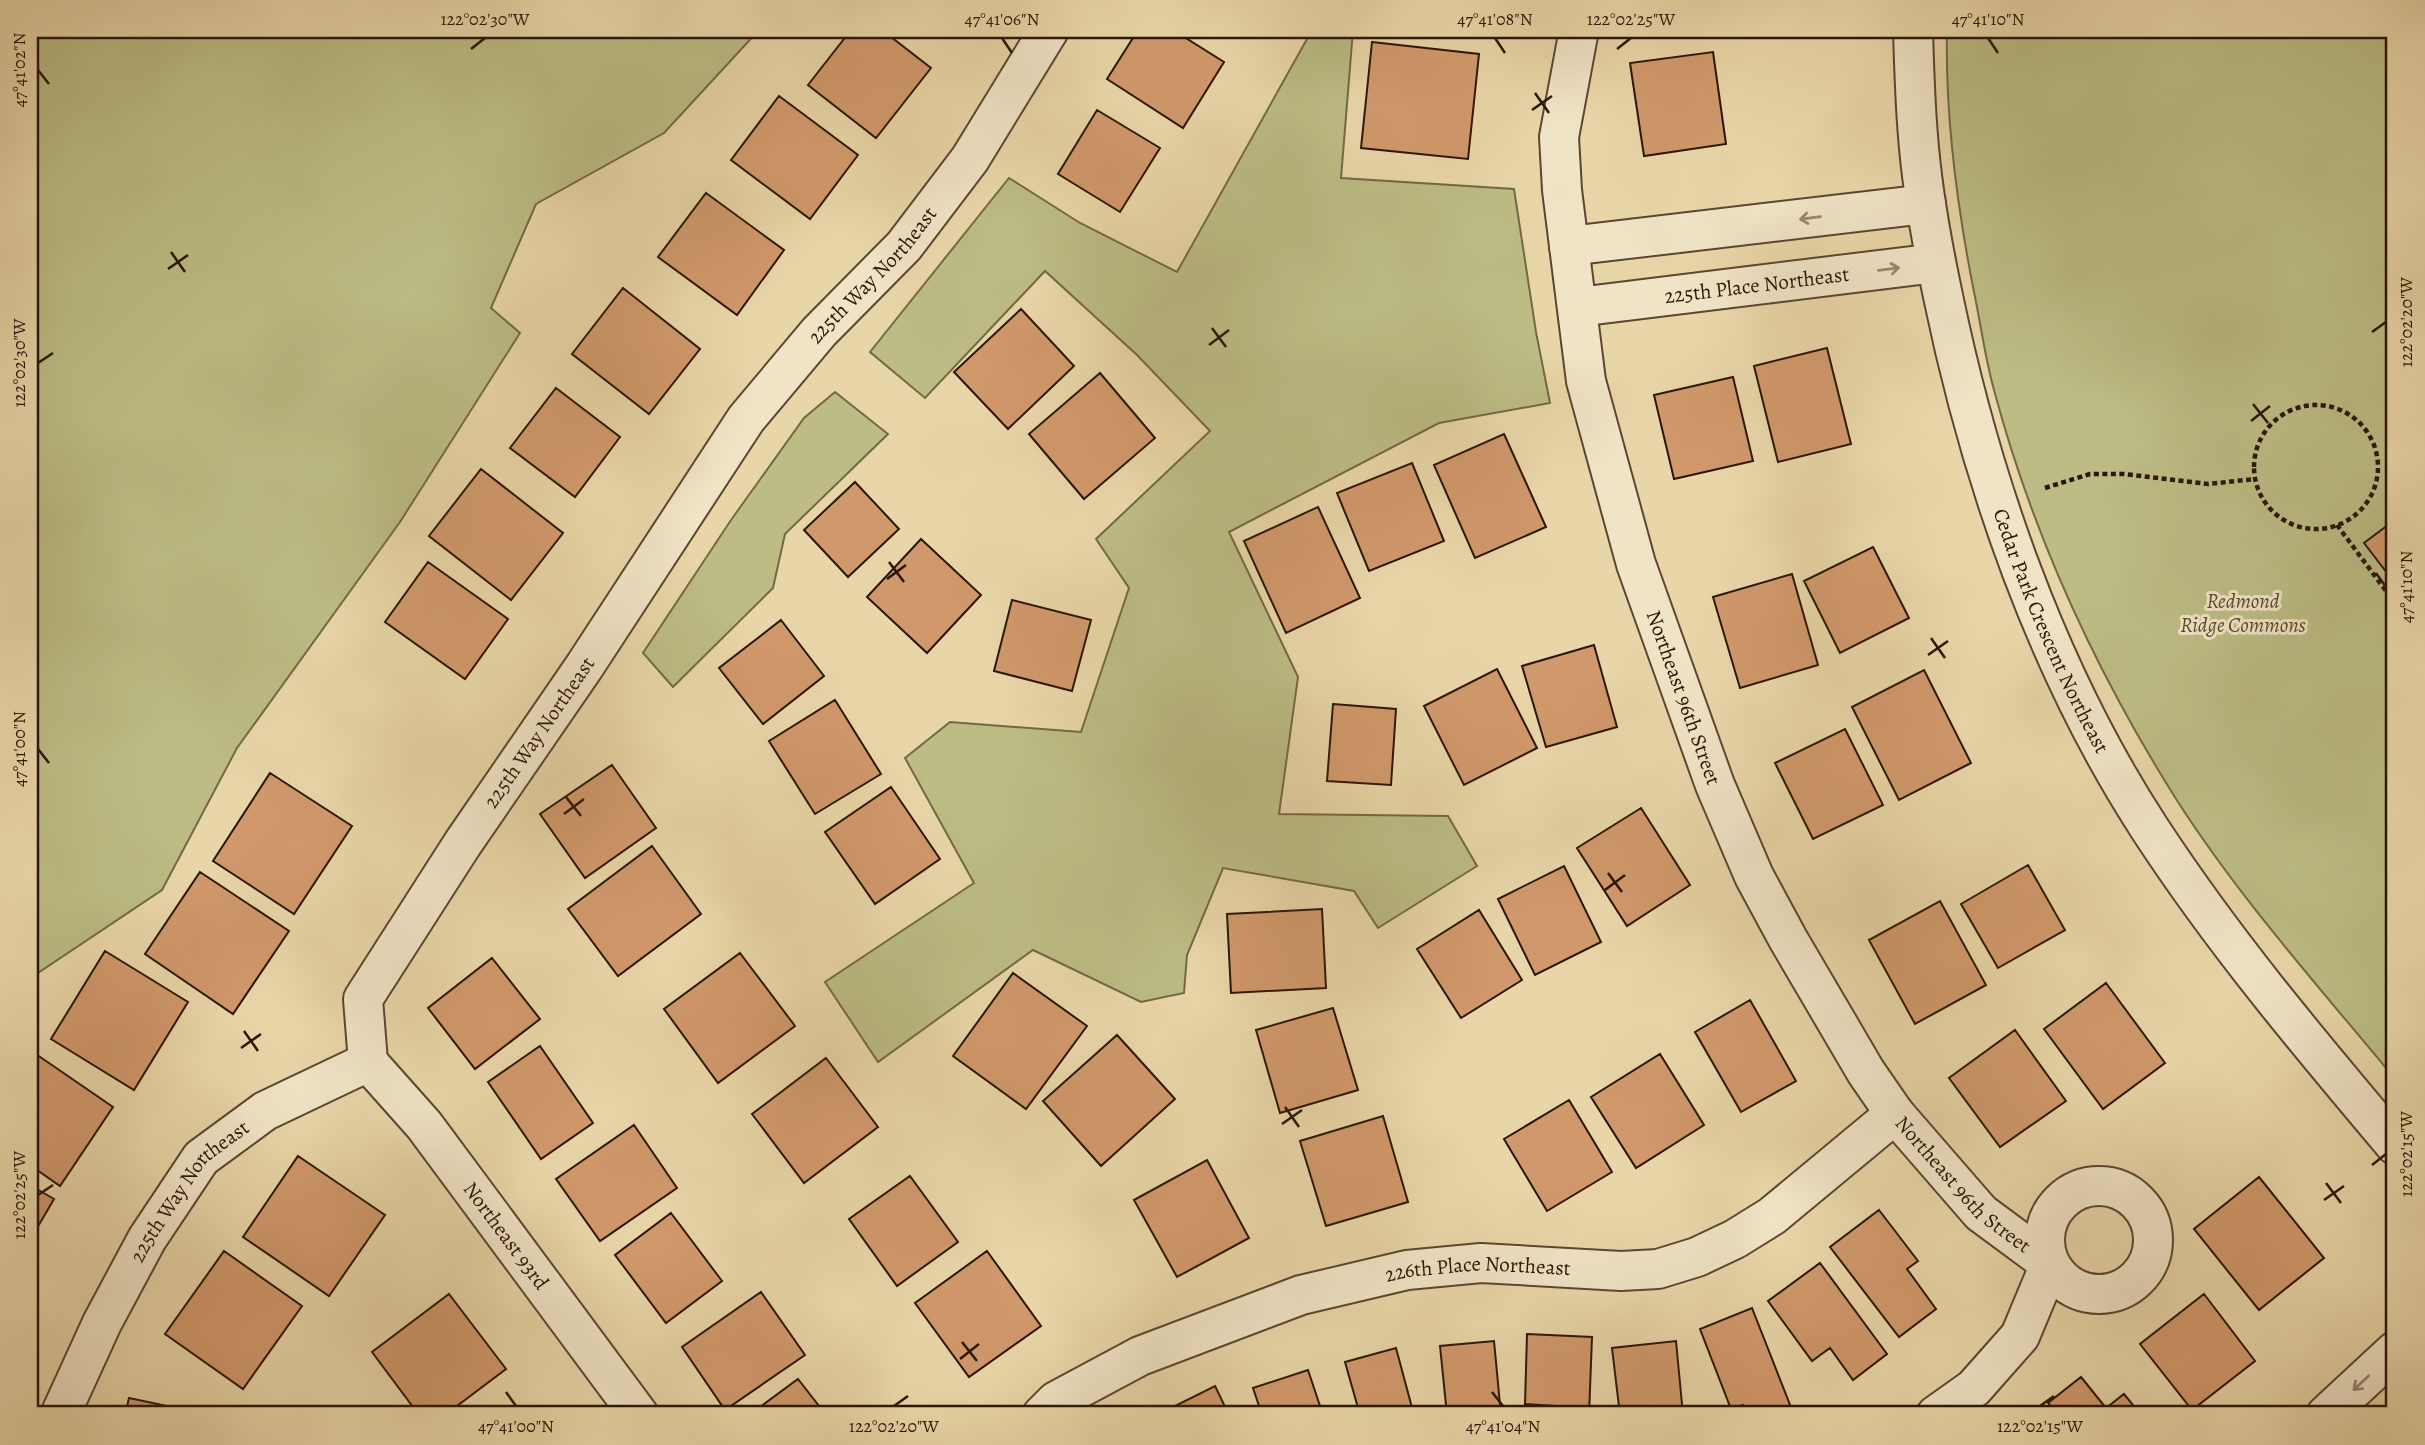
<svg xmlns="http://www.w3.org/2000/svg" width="2425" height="1445" font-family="Alegreya,serif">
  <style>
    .green { fill: #bcbc84; stroke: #736946; stroke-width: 2 }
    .building { fill: #d1996b; stroke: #2a1609; stroke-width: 2 }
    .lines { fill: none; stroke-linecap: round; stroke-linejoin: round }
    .minor-casing { stroke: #5a4631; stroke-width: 42 }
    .path { stroke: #2a1609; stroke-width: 4.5; stroke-dasharray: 5 3.5; stroke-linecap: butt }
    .minor { stroke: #f1e4c6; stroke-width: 38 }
    .oneway { stroke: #978771 }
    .ticks { fill: none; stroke: #2a1609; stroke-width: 2.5 }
    .labels { text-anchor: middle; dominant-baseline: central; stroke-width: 6; stroke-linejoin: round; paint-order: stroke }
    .street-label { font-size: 21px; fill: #2a1609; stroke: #f1e4c6 }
    .park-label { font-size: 21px; font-style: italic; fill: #56482e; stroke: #f1e4c6 }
    .neatline { fill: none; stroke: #2a1609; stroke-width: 2.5 }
    .ticks-label { font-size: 18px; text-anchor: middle; fill: #2a1609 }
  </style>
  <rect width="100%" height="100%" fill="#e9d6a8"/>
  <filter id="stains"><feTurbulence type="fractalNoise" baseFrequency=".00286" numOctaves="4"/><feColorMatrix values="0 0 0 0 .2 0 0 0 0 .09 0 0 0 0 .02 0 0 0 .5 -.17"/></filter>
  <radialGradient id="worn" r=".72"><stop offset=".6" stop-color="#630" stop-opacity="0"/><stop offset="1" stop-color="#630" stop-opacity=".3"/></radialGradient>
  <path class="green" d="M30,30h729l-95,103 -128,71 -45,104 29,25 -120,189 -163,226 -75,142 -124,83 -8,11z
    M1312,30h41l-12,148 173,11 22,143 14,71 -111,20 -210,109 69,145 -19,137 169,2 29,50 -99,62 -24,-37 -131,-23 -36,87 -3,38 -43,9 -108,-52 -155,112 -53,-80 149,-99 -69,-125 45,-36 131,10 48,-144 -33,-49 114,-108 -73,-76 -92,-84 -120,127 -55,-46 139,-174 71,45 97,49z
    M1947,30h432l16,18v1031c-74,-90 -154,-179 -217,-277 -81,-128 -145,-266 -184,-412 -9,-32 -13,-65 -20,-98 -17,-86 -29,-174 -27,-262z
    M835,392l53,42 -103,100 -12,54 -100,99 -30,-34 88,-133 73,-102z"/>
  <path class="building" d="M851,30h31l49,38 -55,70 -68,-53z
    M1138,30h35l51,32 -41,66 -76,-49z
    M1372,42l107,12 -11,105 -107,-11z
    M1713,52l13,92 -82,12 -14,-93z
    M779,96l79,59 -48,64 -79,-59z
    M1097,110l63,38 -40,64 -62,-38z
    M706,193l78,57 -47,65 -79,-58z
    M623,288l77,61 -51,65 -77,-60z
    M1021,309l53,57 -66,63 -54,-57z
    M1827,348l24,96 -73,18 -24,-96z
    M1100,373l55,65 -71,61 -55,-65z
    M1733,377l20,84 -79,18 -20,-84z
    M556,388l64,49 -45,60 -65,-49z
    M1504,434l42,93 -71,31 -41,-93z
    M1412,463l32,78 -75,30 -32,-78z
    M481,469l82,64 -52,67 -82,-64z
    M855,482l44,47 -51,48 -44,-47z
    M1318,507l42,91 -74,35 -42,-92z
    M2388,525l7,10 -1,47 -30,-39z
    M921,539l60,56 -54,58 -60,-56z
    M1873,547l36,71 -69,35 -36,-72z
    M428,562l80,57 -43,60 -80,-57z
    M1792,574l26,91 -78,23 -27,-91z
    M1012,600l79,20 -19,71 -78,-20z
    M781,620l43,56 -61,48 -44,-56z
    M1594,645l23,82 -71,20 -24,-81z
    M1497,669l40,79 -73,37 -40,-79z
    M1924,670l47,93 -72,37 -47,-93z
    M835,700l46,74 -66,40 -46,-73z
    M1333,704l63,5 -5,76 -64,-4z
    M1845,729l38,76 -70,34 -38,-76z
    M612,765l44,63 -71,50 -45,-64z
    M270,773l82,53 -58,88 -81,-53z
    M891,787l49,72 -65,45 -50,-72z
    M1641,808l49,77 -63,41 -50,-78z
    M652,846l49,68 -83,62 -50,-67z
    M2028,865l37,65 -67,38 -37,-64z
    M1564,866l37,76 -66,33 -37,-76z
    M200,872l89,59 -56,83 -88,-60z
    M1940,901l46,84 -71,39 -46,-84z
    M1322,909l4,79 -95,5 -4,-79z
    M1479,910l43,70 -61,38 -44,-69z
    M105,951l83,51 -54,88 -83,-51z
    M740,953l55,73 -77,57 -54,-74z
    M492,958l48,61 -65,50 -47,-61z
    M1013,973l74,53 -61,83 -73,-53z
    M2106,983l59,80 -62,46 -59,-80z
    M1750,1000l46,81 -55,31 -46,-80z
    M1333,1008l25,82 -78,23 -24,-83z
    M2015,1030l51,71 -66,46 -51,-69z
    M1117,1035l58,64 -74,67 -58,-65z
    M540,1046l53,77 -52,36 -53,-77z
    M30,1050l83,57 -53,79 -30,-21z
    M1660,1054l44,71 -68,43 -45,-71z
    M826,1058l52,69 -74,56 -52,-69z
    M1569,1100l43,72 -65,39 -43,-72z
    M1383,1116l25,86 -82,24 -26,-85z
    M634,1125l43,63 -77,53 -44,-62z
    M298,1156l87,59 -56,81 -86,-59z
    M1207,1160l42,78 -72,39 -43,-77z
    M910,1176l48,66 -61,44 -48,-67z
    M2259,1177l65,81 -65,52 -65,-81z
    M30,1185l24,14 -24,41z
    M1879,1210l39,51 -11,8 29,40 -37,28 -69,-90z
    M671,1213l51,68 -56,42 -51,-68z
    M224,1251l78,55 -59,83 -78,-55z
    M987,1251l54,75 -72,51 -54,-74z
    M1820,1263l67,91 -34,26 -23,-32 -18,13 -44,-60z
    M761,1292l44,63 -80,55 -43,-63z
    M449,1294l57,75 -61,46h-26l-47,-63z
    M2204,1294l51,67 -63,49 -52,-66z
    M1752,1308l42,107h-47l-4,-10 -12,4 -31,-80z
    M1527,1334l65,3 -3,78h-34v-9l-30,-2z
    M1494,1341l7,74h-54l-7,-69z
    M1676,1341l7,74h-63l-8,-67z
    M1396,1348l18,67h-54l-15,-53z
    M1308,1370l15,45h-61l-9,-27z
    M2081,1377l25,31 18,-14 17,21h-83l-10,-12z
    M798,1379l28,36h-77z
    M1215,1386l14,29h-67l-1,-2z
    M129,1398l80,17h-84z"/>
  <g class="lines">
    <defs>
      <g id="minor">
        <path id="s1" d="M1579,30l-20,107 3,53 24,191 50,183 79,221 39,91 34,63 78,133 29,42 86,99 69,51 -30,72 -46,52 -38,27"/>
        <path id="s2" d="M1913,30c1,35 2,71 5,106 4,54 14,108 25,160 38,184 104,375 207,533 73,112 159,214 245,316"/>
        <path d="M1569,246l357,-42"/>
        <path id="s3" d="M1578,307l358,-44"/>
        <path id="s4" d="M368,1062l56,63 215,290"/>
        <circle cx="2099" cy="1240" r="54"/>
        <path id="s5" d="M60,1415l42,-92 45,-84 54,-81 64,-47 103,-49 -5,-63 100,-156 121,-176 162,-248 73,-87 85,-86 66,-87 79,-129"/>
        <path id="s6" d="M1042,1415l14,-14 84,-45 161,-61 106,-25 74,-7 140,8 37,-2 39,-12 38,-18 37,-23 123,-102"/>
        <path d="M2326,1415l69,-64"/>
      </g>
    </defs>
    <use href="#minor" class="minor-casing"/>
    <path class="path" d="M2254 467a62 62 0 1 1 124 0a62 62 0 1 1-124 0Z
      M2045,488l45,-14h34l84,10 47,-5
      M2337,525l58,78"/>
    <use href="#minor" class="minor"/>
  </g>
  <defs><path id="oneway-shaft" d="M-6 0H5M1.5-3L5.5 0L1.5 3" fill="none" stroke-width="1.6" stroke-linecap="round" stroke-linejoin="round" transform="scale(1.75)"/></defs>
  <g class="oneway">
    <use href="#oneway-shaft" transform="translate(1810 218) rotate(173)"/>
    <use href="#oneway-shaft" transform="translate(1889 269) rotate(-7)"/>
    <use href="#oneway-shaft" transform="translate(2361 1383) rotate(137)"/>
  </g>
  <path class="ticks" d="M1002,38l10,15M1495,38l10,15M1988,38l10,15M471,49l14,-11M1617,49l14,-11M38,70l11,14M1535,93l14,20M1532,110l20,-14M171,252l14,20M168,269l20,-14M1212,328l14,19M2372,332l14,-10M1209,345l20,-15M38,363l15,-10M2253,404l15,19M2251,421l19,-15M889,562l15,20M2376,573l10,14M887,579l19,-14M1931,638l14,20M1928,655l20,-14M38,749l11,14M566,797l15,19M564,814l20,-15M1608,873l14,19M1605,890l20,-15M244,1031l14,20M241,1048l20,-14M1285,1107l14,20M1282,1124l20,-14M2372,1165l14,-11M2326,1183l15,20M38,1195l15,-10M2324,1200l20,-14M962,1342l15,19M960,1359l19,-15M506,1392l10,14M1492,1392l11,14M894,1406l14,-10M2040,1406l14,-10"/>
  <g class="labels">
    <g class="street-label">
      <text stroke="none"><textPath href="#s5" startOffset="1437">225th Way Northeast</textPath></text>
      <text stroke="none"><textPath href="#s3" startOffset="180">225th Place Northeast</textPath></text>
      <text stroke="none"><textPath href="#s2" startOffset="621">Cedar Park Crescent Northeast</textPath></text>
      <text stroke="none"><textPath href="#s1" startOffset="686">Northeast 96th Street</textPath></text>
      <text stroke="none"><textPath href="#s5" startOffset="870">225th Way Northeast</textPath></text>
      <text stroke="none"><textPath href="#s1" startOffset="1253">Northeast 96th Street</textPath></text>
      <text stroke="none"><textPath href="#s5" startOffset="261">225th Way Northeast</textPath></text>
      <text stroke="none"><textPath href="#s4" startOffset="222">Northeast 93rd</textPath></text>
      <text stroke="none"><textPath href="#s6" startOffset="467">226th Place Northeast</textPath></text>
    </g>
    <g class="park-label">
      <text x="2243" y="601">Redmond<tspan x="2243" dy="24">Ridge Commons</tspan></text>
    </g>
  </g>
  <rect width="2425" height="1445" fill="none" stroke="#e9d6a8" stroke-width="77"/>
  <rect x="38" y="38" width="2348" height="1368" class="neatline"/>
  <g class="ticks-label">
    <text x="485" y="25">122°02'30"W</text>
    <text x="1002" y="25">47°41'06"N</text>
    <text x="1495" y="25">47°41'08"N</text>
    <text x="1631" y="25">122°02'25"W</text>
    <text x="1988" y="25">47°41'10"N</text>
    <text transform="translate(19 70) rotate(-90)" y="6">47°41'02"N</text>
    <text transform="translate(2406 322) rotate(-90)" y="6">122°02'20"W</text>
    <text transform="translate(19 363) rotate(-90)" y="6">122°02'30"W</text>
    <text transform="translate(2406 587) rotate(-90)" y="6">47°41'10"N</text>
    <text transform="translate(19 749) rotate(-90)" y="6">47°41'00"N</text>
    <text transform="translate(2406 1154) rotate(-90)" y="6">122°02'15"W</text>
    <text transform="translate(19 1195) rotate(-90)" y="6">122°02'25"W</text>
    <text x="516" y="1432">47°41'00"N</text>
    <text x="894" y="1432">122°02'20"W</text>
    <text x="1503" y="1432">47°41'04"N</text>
    <text x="2040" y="1432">122°02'15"W</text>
  </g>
  <rect width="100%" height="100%" filter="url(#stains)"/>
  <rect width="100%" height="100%" fill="url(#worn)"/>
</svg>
